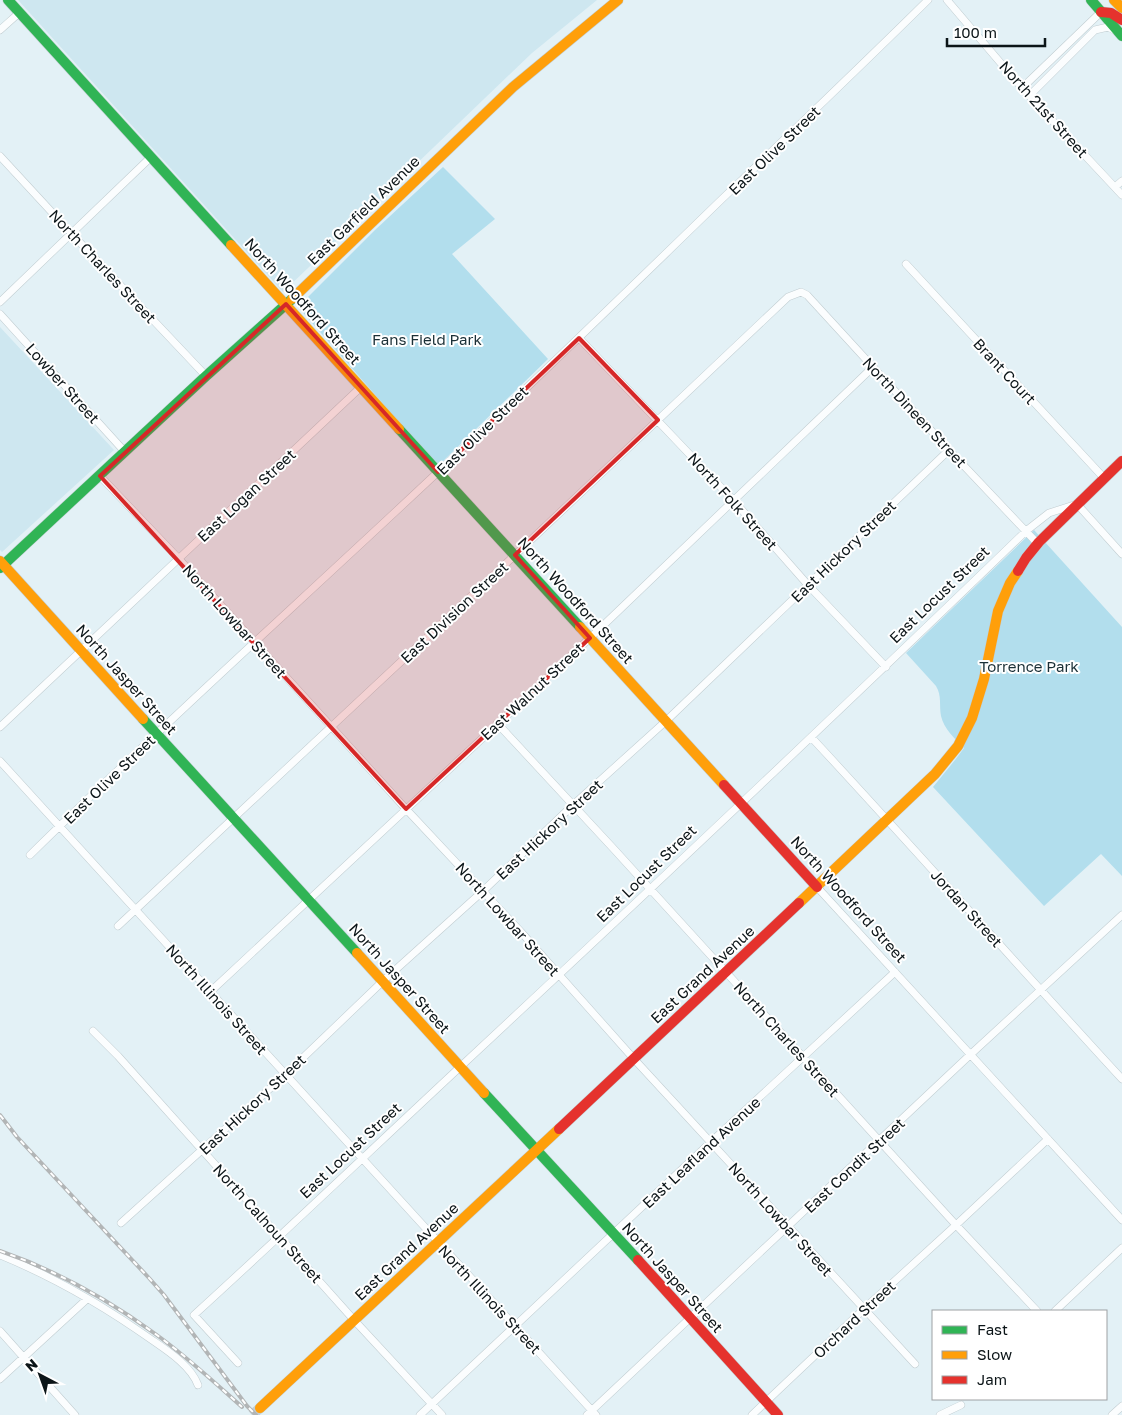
<svg xmlns="http://www.w3.org/2000/svg" width="1122" height="1415" font-family="'Golos Text',sans-serif">
  <style>
    .built { fill: #cee7f0 }
    .green { fill: #b2deed }
    .lines { fill: none; stroke-linecap: round; stroke-linejoin: round }
    .secondary-tunnel { stroke: #c3d0d5; stroke-width: 10; stroke-dasharray: 10 5; stroke-linecap: butt }
    .street-casing { stroke: #c1cdd1; stroke-width: 8 }
    .fast-casing { stroke: #c1cdd1; stroke-width: 11 }
    .slow-casing { stroke: #c1cdd1; stroke-width: 11 }
    .jam-casing { stroke: #c1cdd1; stroke-width: 11 }
    .street { stroke: #fbfdfe; stroke-width: 7 }
    .fast { stroke: #30b455; stroke-width: 10 }
    .slow { stroke: #ff9f0a; stroke-width: 10 }
    .jam { stroke: #e5322d; stroke-width: 10 }
    .rail-casing { stroke: #b2b5b6; stroke-width: 4 }
    .rail { stroke: #fff; stroke-width: 2; stroke-dasharray: 5.5; stroke-linecap: butt }
    .marked { fill: #d62828; fill-opacity: 0.2; stroke: #d62828; stroke-width: 4; stroke-linejoin: round }
    .labels { text-anchor: middle; dominant-baseline: central; stroke-width: 4; stroke-linejoin: round; paint-order: stroke }
    .street-label { font-size: 15px; fill: #0c1518; stroke: #fff }
    .park-label { font-size: 15px; fill: #1b3037; stroke: #fff }
  </style>
  <rect width="100%" height="100%" fill="#e3f1f6"/>
  <path class="built" d="M18,0h579l-65,53 -249,239z
    M0,327l114,123 -112,102 -2,-2z"/>
  <path class="green" d="M443,167l52,52 -43,35 96,105 -110,107 -140,-159 77,-77z
    M1034,530l88,97v249l-21,-22 -57,52 -111,-119 22,-27 9,-12c-9,-9 -20,-19 -23,-32 -2,-11 1,-20 -5,-30l-30,-33z"/>
  <g class="lines">
    <path class="secondary-tunnel" d="M252,1415l8,-7"/>
    <defs>
      <path id="street" d="M947,0l75,88 100,107
        M0,30l19,-17
        M1022,88l79,-76
        M1030,95l65,-65 13,-3 6,3
        M0,156l71,77 135,143
        M1115,187l7,-6
        M906,264l198,214
        M0,302l151,-145
        M0,314l125,138
        M579,338l155,163 74,84 78,82
        M100,476l79,83 227,250 115,123 113,127 281,305
        M497,723l115,124 344,378 81,86
        M0,727l361,-340
        M811,737c105,113 207,229 311,342
        M0,761l596,654
        M30,855c133,-131 273,-256 409,-384 95,-89 189,-181 283,-272 69,-66 138,-132 206,-199
        M817,887l305,333
        M118,926l397,-371 273,-258 13,-5 6,3 142,155 89,94
        M210,992l380,-354 283,-271
        M93,1031l25,25 236,264 88,95
        M121,1223l165,-149 97,-93 100,-90 90,-86 93,-84 283,-271
        M0,1255c54,22 104,51 152,85 16,11 39,26 46,45
        M1055,1311l67,-63
        M0,1331l75,84
        M238,1363l-44,-48c89,-81 176,-164 265,-247 190,-177 380,-356 567,-537l23,-18 28,-9 45,50
        M0,1379l87,-80
        M420,1415l291,-273 184,-170
        M587,1415l384,-361 151,-139
        M752,1415l112,-106 92,-84 92,-86
        M940,1415l21,-10
        M1112,1415l10,-9"/>
      <path id="fast" d="M8,0l223,245
        M1091,0l31,36
        M399,429l181,198
        M0,568l206,-192 86,-77
        M143,719l214,234
        M484,1093l154,167"/>
      <path id="slow" d="M1114,0l8,8
        M231,245l168,184
        M292,299l221,-212 105,-87
        M0,561l143,158
        M580,627l144,158
        M799,903l136,-129 23,-28 14,-28 12,-39 14,-68 12,-28 8,-12
        M357,953l127,140
        M260,1408l299,-279"/>
      <path id="jam" d="M1101,12l10,1 11,7
        M1018,571l8,-13 13,-16 83,-81
        M724,785l93,102
        M559,1129l240,-226
        M638,1260l140,155"/>
    </defs>
    <use href="#street" class="street-casing"/>
    <use href="#fast" class="fast-casing"/>
    <use href="#slow" class="slow-casing"/>
    <use href="#jam" class="jam-casing"/>
    <use href="#street" class="street"/>
    <use href="#fast" class="fast"/>
    <use href="#slow" class="slow"/>
    <use href="#jam" class="jam"/>
    <defs>
      <path id="rail" d="M0,1115l17,22 132,141 15,17 83,111 9,9
        M0,1251c55,19 107,48 154,82 31,22 59,48 88,74"/>
    </defs>
    <use href="#rail" class="rail-casing"/>
    <use href="#rail" class="rail"/>
  </g>
  <path class="marked" d="M286,304l152,168 141,-134 79,82 -143,135 75,83 -184,171 -306,-333z"/>
  <g class="labels">
    <g class="street-label">
      <text transform="translate(1044 109) rotate(48)">North 21st Street</text>
      <text transform="translate(774 150) rotate(-44)">East Olive Street</text>
      <text transform="translate(363 210) rotate(-44)">East Garfield Avenue</text>
      <text transform="translate(103 266) rotate(47)">North Charles Street</text>
      <text transform="translate(303 301) rotate(48)">North Woodford Street</text>
      <text transform="translate(1005 371) rotate(47)">Brant Court</text>
      <text transform="translate(63 383) rotate(48)">Lowber Street</text>
      <text transform="translate(915 412) rotate(47)">North Dineen Street</text>
      <text transform="translate(482 430) rotate(-44)">East Olive Street</text>
      <text transform="translate(246 495) rotate(-43)">East Logan Street</text>
      <text transform="translate(733 501) rotate(48)">North Folk Street</text>
      <text transform="translate(843 551) rotate(-44)">East Hickory Street</text>
      <text transform="translate(939 594) rotate(-44)">East Locust Street</text>
      <text transform="translate(576 600) rotate(48)">North Woodford Street</text>
      <text transform="translate(454 612) rotate(-43)">East Division Street</text>
      <text transform="translate(235 621) rotate(48)">North Lowbar Street</text>
      <text transform="translate(127 679) rotate(48)">North Jasper Street</text>
      <text transform="translate(532 691) rotate(-43)">East Walnut Street</text>
      <text transform="translate(109 779) rotate(-44)">East Olive Street</text>
      <text transform="translate(549 829) rotate(-43)">East Hickory Street</text>
      <text transform="translate(646 873) rotate(-44)">East Locust Street</text>
      <text transform="translate(849 899) rotate(48)">North Woodford Street</text>
      <text transform="translate(967 908) rotate(48)">Jordan Street</text>
      <text transform="translate(508 919) rotate(48)">North Lowbar Street</text>
      <text transform="translate(702 974) rotate(-43)">East Grand Avenue</text>
      <text transform="translate(400 978) rotate(48)">North Jasper Street</text>
      <text transform="translate(217 999) rotate(48)">North Illinois Street</text>
      <text transform="translate(787 1039) rotate(48)">North Charles Street</text>
      <text transform="translate(252 1104) rotate(-43)">East Hickory Street</text>
      <text transform="translate(350 1150) rotate(-43)">East Locust Street</text>
      <text transform="translate(701 1152) rotate(-43)">East Leafland Avenue</text>
      <text transform="translate(854 1165) rotate(-43)">East Condit Street</text>
      <text transform="translate(781 1219) rotate(48)">North Lowbar Street</text>
      <text transform="translate(268 1223) rotate(48)">North Calhoun Street</text>
      <text transform="translate(406 1251) rotate(-43)">East Grand Avenue</text>
      <text transform="translate(673 1277) rotate(48)">North Jasper Street</text>
      <text transform="translate(490 1299) rotate(47)">North Illinois Street</text>
      <text transform="translate(854 1319) rotate(-43)">Orchard Street</text>
    </g>
    <g class="park-label">
      <text x="427" y="339">Fans Field Park</text>
      <text x="1029" y="666">Torrence Park</text>
    </g>
  </g>
  <rect x="932" y="1310" width="175" height="90" fill="#ffffff" stroke="#9ea1a3"/>
  <rect x="942" y="1326" width="25" height="8" fill="#30b455" stroke="#9ea1a3"/>
  <text x="977" y="1335" font-size="15" fill="#0c1518">Fast</text>
  <rect x="942" y="1351" width="25" height="8" fill="#ff9f0a" stroke="#9ea1a3"/>
  <text x="977" y="1360" font-size="15" fill="#0c1518">Slow</text>
  <rect x="942" y="1376" width="25" height="8" fill="#e5322d" stroke="#9ea1a3"/>
  <text x="977" y="1385" font-size="15" fill="#0c1518">Jam</text>
  <g transform="translate(40 1375) rotate(319)" stroke="#ffffff" stroke-width="4" paint-order="stroke">
  <path d="M0-4L9 19L0 12L-9 19Z" fill="#0c1518"/>
  <text y="-8" font-size="14" font-weight="bold" text-anchor="middle" fill="#0c1518">N</text>
  </g>
  <path d="M947 38v8h98v-8" fill="none" stroke="#0c1518" stroke-width="2.5"/>
  <text x="954" y="38" font-size="15" fill="#0c1518" stroke="#ffffff" stroke-width="4" paint-order="stroke">100 m</text>
</svg>
